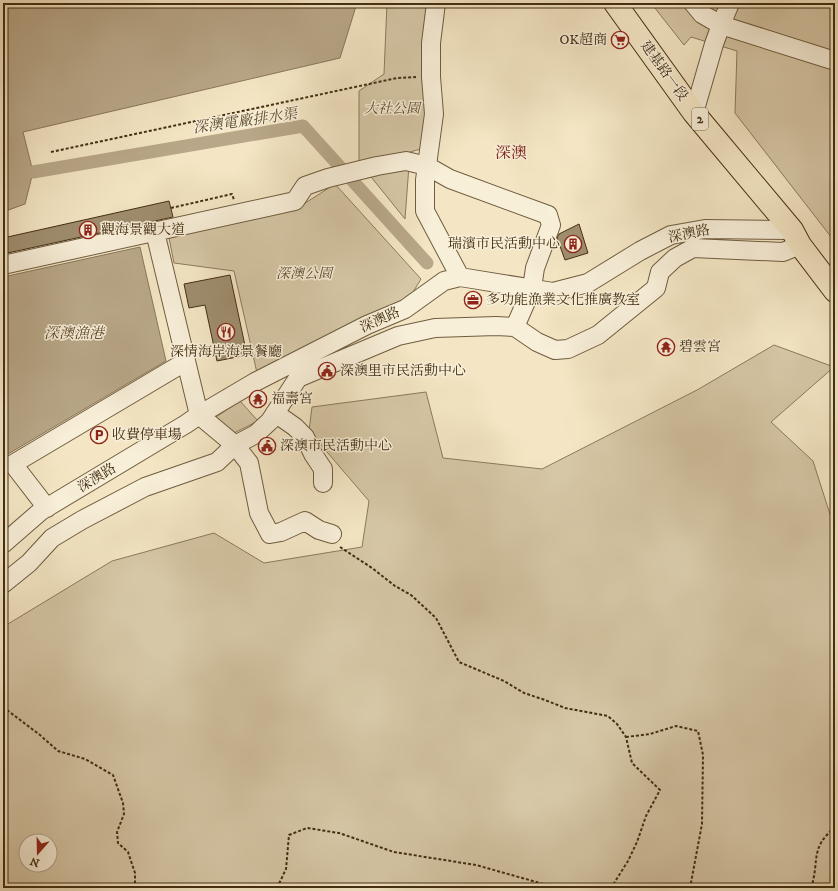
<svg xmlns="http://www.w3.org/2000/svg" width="838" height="891" font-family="'IM FELL DW Pica','Noto Serif TC',serif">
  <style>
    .green { fill: #d6c7a6; stroke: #8c7a5c; fill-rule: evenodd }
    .water { fill: #b8a788; stroke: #897759 }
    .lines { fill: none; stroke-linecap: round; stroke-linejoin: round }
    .canal { stroke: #b8a788; stroke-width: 13 }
    .building { fill: #9f8e6f; stroke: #432e13 }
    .minor-casing { stroke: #6f5c3f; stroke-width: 20 }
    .major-casing { stroke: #432e13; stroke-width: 24 }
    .path { stroke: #432e13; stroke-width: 2; stroke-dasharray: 3 2; stroke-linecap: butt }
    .minor { stroke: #f8efd9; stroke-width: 18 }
    .major { stroke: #f4e6c4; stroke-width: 22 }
    .labels { text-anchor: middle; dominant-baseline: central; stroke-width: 3; stroke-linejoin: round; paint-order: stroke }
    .shield { fill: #f8efd9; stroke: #79684e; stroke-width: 1 }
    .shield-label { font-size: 13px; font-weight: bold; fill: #432e13 }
    .poi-label { font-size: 14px; fill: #432e13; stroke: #f8efd9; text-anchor: start }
    .street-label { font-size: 14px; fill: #432e13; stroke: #f8efd9 }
    .park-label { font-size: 14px; font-style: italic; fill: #604d30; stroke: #f8efd9 }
    .water-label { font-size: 15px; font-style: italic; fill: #604c30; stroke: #f8efd9 }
    .quarter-label { font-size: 16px; fill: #7a1f14; stroke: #f8efd9 }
  </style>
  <rect width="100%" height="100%" fill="#f4e6c4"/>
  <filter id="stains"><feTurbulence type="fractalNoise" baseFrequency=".005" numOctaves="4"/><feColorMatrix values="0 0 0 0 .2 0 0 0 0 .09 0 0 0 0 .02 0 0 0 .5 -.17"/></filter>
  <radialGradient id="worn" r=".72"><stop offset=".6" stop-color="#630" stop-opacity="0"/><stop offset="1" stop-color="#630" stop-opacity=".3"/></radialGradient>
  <path class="green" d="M387,3h44l-7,145 -14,4 -5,67 -46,-57v-71l25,-17z
    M651,3h184v239l-100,-129 2,-62 -46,-14 -7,8z
    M335,184l86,95 -14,23 -150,71 -23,-102 -60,-8 -5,-25 130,-31z
    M774,345l60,22 -63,55 42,39 22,69v358h-832v-261l109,-66 102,-28 50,30 98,-16 7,-46 -60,-70 3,-24 114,-15 17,66 99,11 155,-79zM26,841h24v24h-24z
    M240,401l18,20 -26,13 -16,-17z"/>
  <path class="water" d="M3,3h354l-17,55 -317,74 10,40 -8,32 -22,8z
    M140,247l26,114 -158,93 -5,-5v-172z"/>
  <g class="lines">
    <path class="canal" d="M33,172l270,-46 124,137"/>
  </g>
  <path class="building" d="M169,201l4,16 -170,37v-16z
    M579,224l9,29 -23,7 -8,-22 2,-4z
    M230,275l17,80 -30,6 -12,-56 -16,3 -5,-24z"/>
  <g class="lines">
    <defs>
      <path id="minor" d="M436,3l-5,40v34l3,37 -9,66v31l35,66
        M693,3l9,11 19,11 9,-22
        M694,113l20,-69 7,-19 114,36
        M155,232l44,183 36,30 14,18 10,50 11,21 11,-2 24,-11 14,9 13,4
        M3,265l292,-64 10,-15 23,-8 49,-12 29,-5 21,5 23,13 98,36 3,10 -16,43 -3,20 -17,39
        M275,413l20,14 10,10 8,17 10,15v14
        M47,508l-34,-44 172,-102
        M3,544l38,-33 145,-87 13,-9 56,-33 112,-57 38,-16 39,-28 16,-4 93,15 35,-9 52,-32 31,-16 34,-6 87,1
        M3,584l26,-21 23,-25 30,-18 63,-33 72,-25 18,-17 21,-11 14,-13 28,-43 100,-42 37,-8 61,-2 19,1 22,15 18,8 13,-1 30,-14 58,-47 4,-16 15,-14 18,-10 90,4 17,-7"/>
      <path id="major" d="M615,3l79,110 98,117 8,15 35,46"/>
    </defs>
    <use href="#minor" class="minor-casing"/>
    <use href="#major" class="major-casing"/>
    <path class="path" d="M51,152l346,-74 19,-1
      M171,208l61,-14 2,6
      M340,547l32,21 23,18 16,9 25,23 23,44 45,19 20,12 21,7 20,8 43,8 9,8 9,13 6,26 28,27 -14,26 -9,26 -9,19 -17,27h-11
      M3,707l37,28 18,16 27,8 28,16 10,28 1,11 -7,18 1,11 10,9 7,21v15
      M626,737l24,-3 26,-8 22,5 5,24 -1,69 -12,64
      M277,888l9,-19 3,-34 18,-7 32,5 55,19 82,13 71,20 36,3
      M811,888c9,-27 -2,-39 24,-61"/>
    <use href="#minor" class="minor"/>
    <use href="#major" class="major"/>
  </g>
  <defs>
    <symbol id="supermarket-ring" viewBox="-11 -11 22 22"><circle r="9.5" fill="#f8efd9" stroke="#8f2418" stroke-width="1.5"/><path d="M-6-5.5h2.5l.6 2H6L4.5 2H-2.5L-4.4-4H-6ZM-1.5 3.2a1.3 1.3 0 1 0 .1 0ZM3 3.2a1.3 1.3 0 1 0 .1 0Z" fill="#8f2418"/></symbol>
    <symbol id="building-ring" viewBox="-11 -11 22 22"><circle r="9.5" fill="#f8efd9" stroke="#8f2418" stroke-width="1.5"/><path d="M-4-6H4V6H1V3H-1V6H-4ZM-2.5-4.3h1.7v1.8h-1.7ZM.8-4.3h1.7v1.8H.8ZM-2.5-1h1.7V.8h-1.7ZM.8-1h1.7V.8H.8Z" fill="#8f2418"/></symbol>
    <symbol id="office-ring" viewBox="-11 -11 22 22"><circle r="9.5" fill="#f8efd9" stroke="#8f2418" stroke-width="1.5"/><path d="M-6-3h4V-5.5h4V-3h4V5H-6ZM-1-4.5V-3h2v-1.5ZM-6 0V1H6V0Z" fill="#8f2418"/></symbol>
    <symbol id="restaurant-ring" viewBox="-11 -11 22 22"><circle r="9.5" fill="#f8efd9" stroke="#8f2418" stroke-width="1.5"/><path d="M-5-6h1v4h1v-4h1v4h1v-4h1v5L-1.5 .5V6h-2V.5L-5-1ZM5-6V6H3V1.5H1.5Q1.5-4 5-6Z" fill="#8f2418"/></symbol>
    <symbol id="temple-ring" viewBox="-11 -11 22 22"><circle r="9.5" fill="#f8efd9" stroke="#8f2418" stroke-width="1.5"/><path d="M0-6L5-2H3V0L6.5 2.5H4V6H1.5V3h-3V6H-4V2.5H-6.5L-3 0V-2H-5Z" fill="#8f2418"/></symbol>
    <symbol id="civic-ring" viewBox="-11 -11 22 22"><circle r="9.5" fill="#f8efd9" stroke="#8f2418" stroke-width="1.5"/><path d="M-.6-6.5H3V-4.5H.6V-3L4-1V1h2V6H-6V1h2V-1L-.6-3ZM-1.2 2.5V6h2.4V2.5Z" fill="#8f2418"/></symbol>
    <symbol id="parking-ring" viewBox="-11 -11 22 22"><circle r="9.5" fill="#f8efd9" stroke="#8f2418" stroke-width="1.5"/><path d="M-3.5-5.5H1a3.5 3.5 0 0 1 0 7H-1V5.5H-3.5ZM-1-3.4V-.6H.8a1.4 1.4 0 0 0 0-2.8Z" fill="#8f2418"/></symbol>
  </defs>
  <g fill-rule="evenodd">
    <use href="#supermarket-ring" x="610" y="30" width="20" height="20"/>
    <use href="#building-ring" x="78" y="220" width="20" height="20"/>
    <use href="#building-ring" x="563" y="234" width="20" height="20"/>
    <use href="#office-ring" x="463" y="290" width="20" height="20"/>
    <use href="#restaurant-ring" x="216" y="322" width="20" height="20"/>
    <use href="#temple-ring" x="656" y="337" width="20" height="20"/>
    <use href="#civic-ring" x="317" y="361" width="20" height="20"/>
    <use href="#temple-ring" x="248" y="389" width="20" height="20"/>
    <use href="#parking-ring" x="89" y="425" width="20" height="20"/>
    <use href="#civic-ring" x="257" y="436" width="20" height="20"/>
  </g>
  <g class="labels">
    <rect class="shield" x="692" y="108" width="16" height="22" rx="3"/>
    <g class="shield-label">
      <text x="700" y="119">2</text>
    </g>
    <g class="poi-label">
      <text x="607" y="40" text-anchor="end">OK超商</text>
      <text x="101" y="230">觀海景觀大道</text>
      <text x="560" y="244" text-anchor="end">瑞濱市民活動中心</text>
      <text x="486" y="300">多功能漁業文化推廣教室</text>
      <text x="679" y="347">碧雲宮</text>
      <text x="226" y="352" text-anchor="middle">深情海岸海景餐廳</text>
      <text x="340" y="371">深澳里市民活動中心</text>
      <text x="271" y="399">福壽宮</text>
      <text x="112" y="435">收費停車場</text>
      <text x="280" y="446">深澳市民活動中心</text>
    </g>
    <g class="street-label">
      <text transform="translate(664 71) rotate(54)">建基路一段</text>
      <text transform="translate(689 234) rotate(-11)">深澳路</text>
      <text transform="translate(380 320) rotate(-24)">深澳路</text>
      <text transform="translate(97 478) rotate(-31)">深澳路</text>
    </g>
    <g class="park-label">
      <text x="392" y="109">大社公園</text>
      <text x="304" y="274">深澳公園</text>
    </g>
    <g class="water-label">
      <text transform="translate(245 121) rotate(-8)">深澳電廠排水渠</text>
      <text x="74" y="333">深澳漁港</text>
    </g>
    <g class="quarter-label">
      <text x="511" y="153">深澳</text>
    </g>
  </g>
  <rect width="838" height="891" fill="none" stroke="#f4e6c4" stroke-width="16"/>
  <rect x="4" y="4" width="830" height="883" fill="none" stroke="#432e13" stroke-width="2"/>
  <rect x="8" y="8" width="822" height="875" fill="none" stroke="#432e13"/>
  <g transform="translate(38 853) rotate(200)"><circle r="19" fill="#f8efd9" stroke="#b0a28a"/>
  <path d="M0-3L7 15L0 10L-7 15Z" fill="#8f2418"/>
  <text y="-6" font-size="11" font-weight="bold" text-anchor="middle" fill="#432e13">N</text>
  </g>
  <rect width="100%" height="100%" filter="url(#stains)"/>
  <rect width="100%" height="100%" fill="url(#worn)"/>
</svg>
